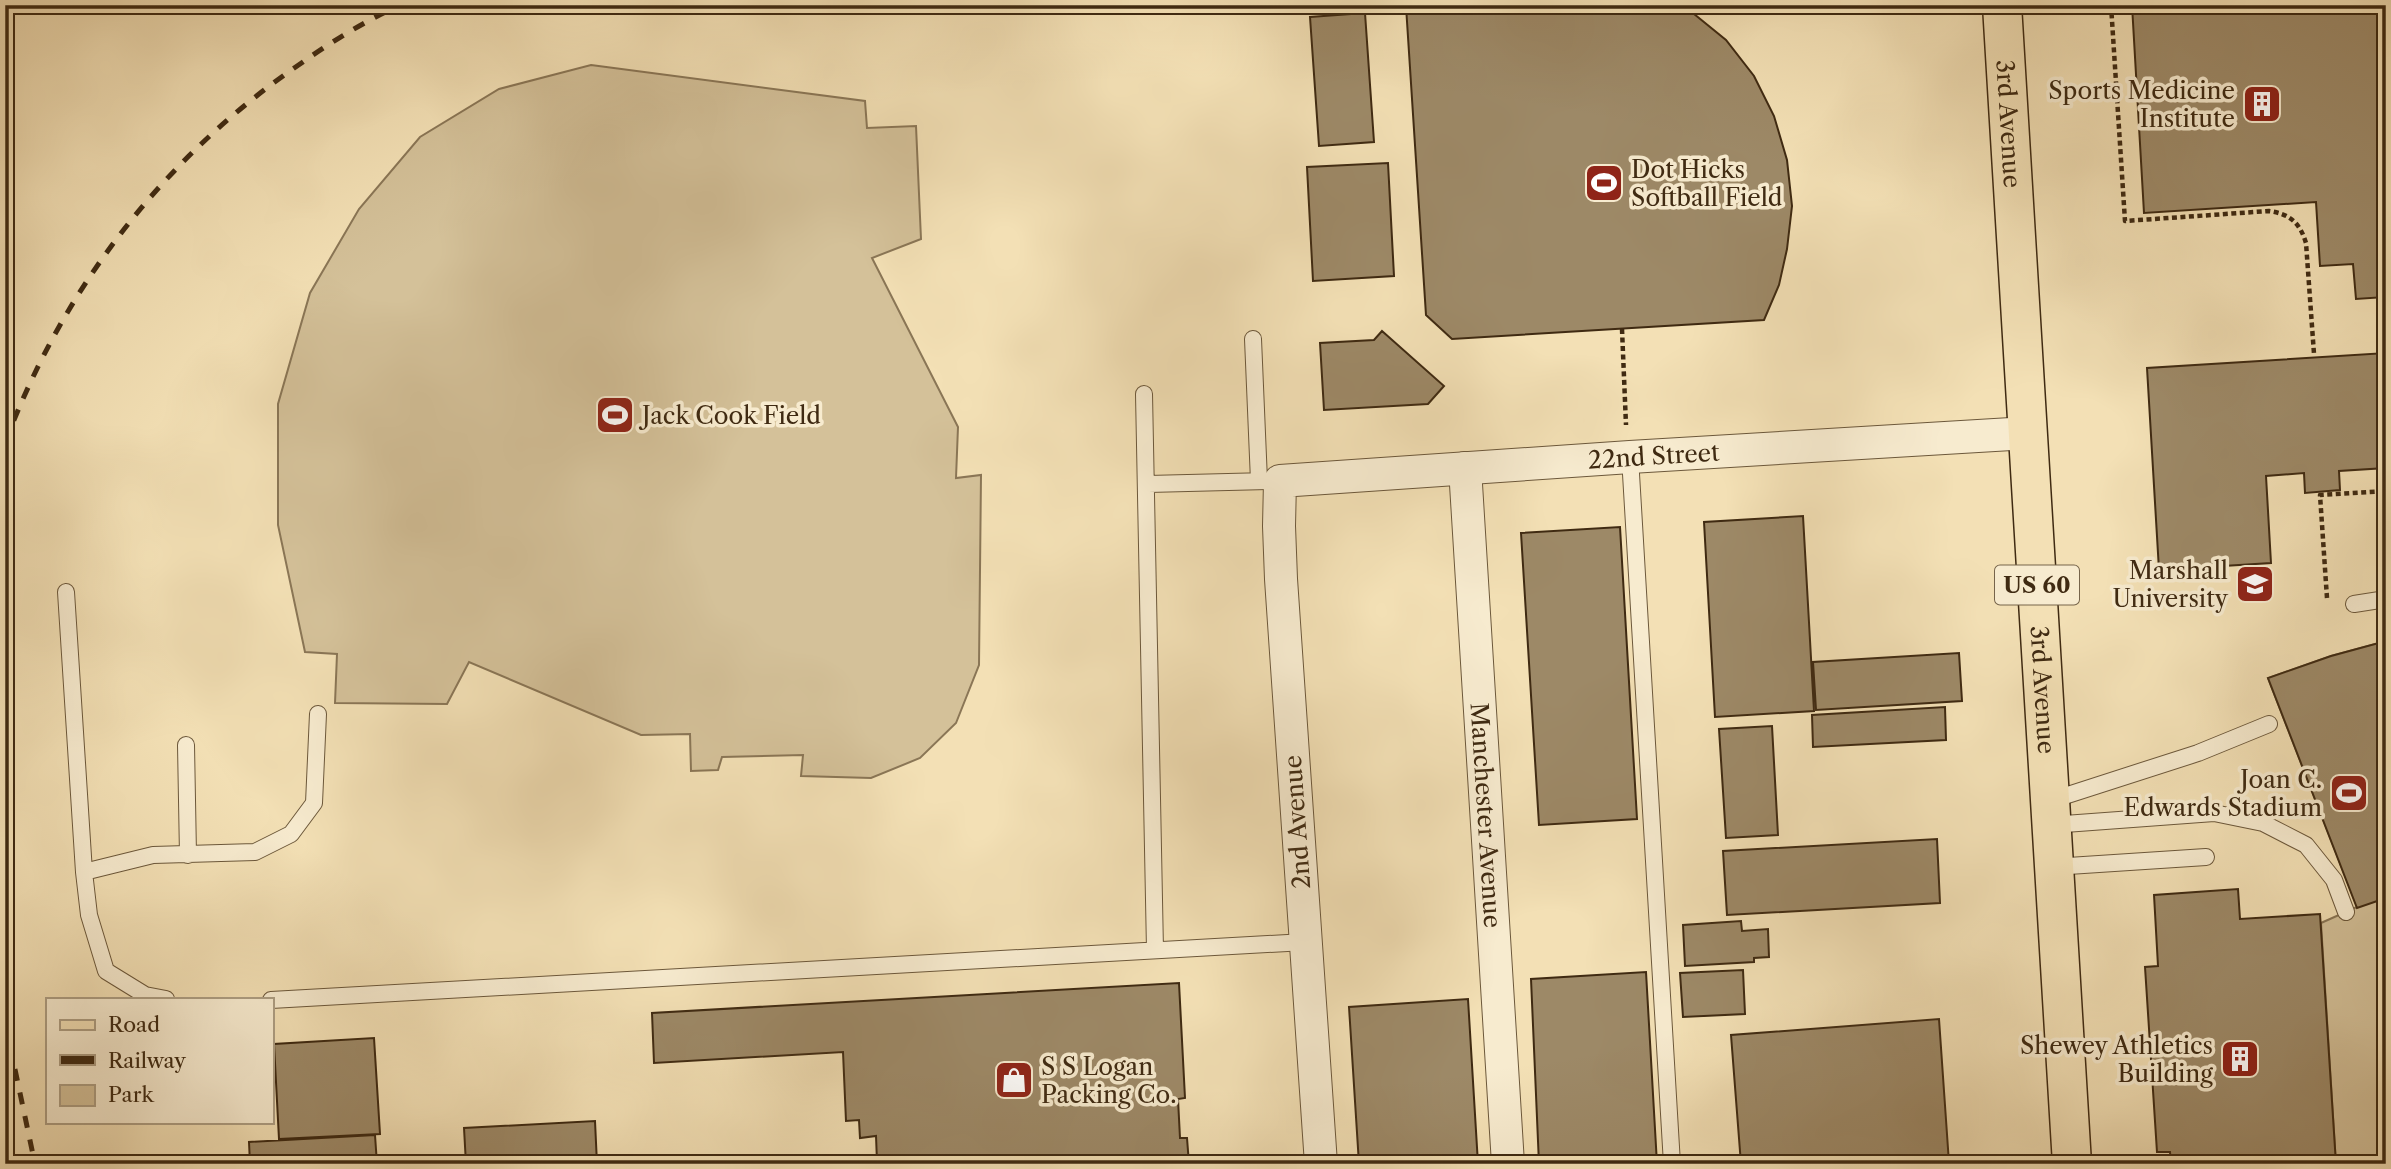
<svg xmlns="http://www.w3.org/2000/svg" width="2391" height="1169" font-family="'Libre Caslon Text',serif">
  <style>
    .green { fill: #d4c199; stroke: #8a7656; stroke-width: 2 }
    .building { fill: #9d8967; stroke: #3f2a12; stroke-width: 2 }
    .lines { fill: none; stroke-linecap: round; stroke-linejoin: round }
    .service-casing { stroke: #6c583b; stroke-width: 18 }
    .minor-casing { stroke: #6c583b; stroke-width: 34 }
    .primary-casing { stroke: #3f2a12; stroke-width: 41 }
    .path { stroke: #3f2a12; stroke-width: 4.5; stroke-dasharray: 5 3.5; stroke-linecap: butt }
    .service { stroke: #f7ebcf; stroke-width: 16 }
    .minor { stroke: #f7ebcf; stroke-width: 32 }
    .primary { stroke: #f3e0b5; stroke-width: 38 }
    .rail { stroke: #3f2a12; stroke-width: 5; stroke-dasharray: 12 12; stroke-linecap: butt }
    .labels { text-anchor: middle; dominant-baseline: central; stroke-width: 7; stroke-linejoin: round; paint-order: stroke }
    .shield { fill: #f7ebcf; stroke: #76644b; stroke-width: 2 }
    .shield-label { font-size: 23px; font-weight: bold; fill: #3f2a12 }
    .poi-label { font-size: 24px; fill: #3f2a12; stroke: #f7ebcf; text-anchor: end }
    .street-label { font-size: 24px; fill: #3f2a12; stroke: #f7ebcf }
  </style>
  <rect width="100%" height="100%" fill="#f3e0b5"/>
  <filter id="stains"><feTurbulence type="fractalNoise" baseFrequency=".00286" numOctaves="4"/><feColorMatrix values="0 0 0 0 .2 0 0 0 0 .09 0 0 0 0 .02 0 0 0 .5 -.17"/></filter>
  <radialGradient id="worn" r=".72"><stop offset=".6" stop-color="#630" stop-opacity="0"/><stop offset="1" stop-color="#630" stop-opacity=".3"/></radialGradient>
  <path class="green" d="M591,65l274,36 2,27 49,-2 5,113 -49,19 86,169 -2,51 25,-3 -2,190 -23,58 -36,35 -49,20 -70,-2 2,-21 -81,2 -4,13 -27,1 -1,-37 -49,1 -172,-73 -22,42 -112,-1 2,-49 -32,-2 -27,-127v-121l32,-111 49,-84 61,-72 79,-48z
    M2386,641v523h-50l-15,-241 36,-16 -89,-229 63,-22z"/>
  <path class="building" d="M1683,5l43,35 28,36 20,40 13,44 5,46 -5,43 -8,36 -15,35 -312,19 -26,-24 -20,-309z
    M2132,5h254v301l-1,-9 -29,2 -3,-35 -33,2 -4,-64 -172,11z
    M1365,13l9,129 -55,4 -9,-129z
    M1388,163l6,113 -81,5 -6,-114z
    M1382,331l62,55 -16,18 -104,6 -4,-67 54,-3z
    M2386,353v115l-47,3 1,19 -35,3 -1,-20 -38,3 5,87 -112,7 -12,-202z
    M1803,516l11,195 -99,6 -11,-195z
    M1620,527l17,292 -98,6 -18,-292z
    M2386,641v257l-29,10 -89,-230 63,-22z
    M1959,653l3,48 -146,9 -3,-48z
    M1945,707l1,33 -133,7 -1,-32z
    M1772,726l6,109 -52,3 -7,-109z
    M1937,839l3,64 -213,12 -4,-64z
    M2238,889l2,30 80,-5 16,250h-165l-1,-12h-13l-12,-185 13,-1 -4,-71z
    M1741,921l1,10 26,-2 1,28 -15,1v4l-69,4 -2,-41z
    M1743,970l2,44 -62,3 -3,-44z
    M1646,972l11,192h-118l-8,-185z
    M1179,983l6,115 -7,1 2,39h7l2,26h-332l20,-2 -1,-26 -16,2 -1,-18 -13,1 -3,-69 -189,11 -2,-50z
    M1468,999l10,165h-119l-10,-157z
    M1939,1019l10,144 -50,1v-7l-90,7h-68l-10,-129z
    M374,1038l6,96 -101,5 -5,-95z
    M595,1121l2,43h-131l-2,-36z
    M375,1135l2,29h-127l-1,-22z"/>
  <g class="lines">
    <defs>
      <path id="service" d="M1253,339l6,142
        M1144,394l11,556
        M1630,457l42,707
        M1148,484l120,-3
        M66,592l18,280 5,43 17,56 39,24 21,4
        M2354,604l32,-5
        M186,745l2,110
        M2049,801l149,-48 71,-29
        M2051,825l163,-12 49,10 43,22 28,35 12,32
        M2053,867l153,-10
        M84,872l69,-17 102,-3 36,-18 23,-31 4,-89
        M271,1000l1034,-58"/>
      <g id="minor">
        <path id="s1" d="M1465,468l43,696"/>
        <path id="s2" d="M1321,1164l-40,-585 -2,-53 1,-45 350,-24 398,-24"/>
      </g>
      <g id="primary">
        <path id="s3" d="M2002,5l70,1159"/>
      </g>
    </defs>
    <use href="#service" class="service-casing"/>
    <use href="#minor" class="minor-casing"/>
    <use href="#primary" class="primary-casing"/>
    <path class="path" d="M2111,5l14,216 144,-10c21,3 31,12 37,32l8,111
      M1622,329l4,96
      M2327,598l-7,-103 66,-4"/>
    <use href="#service" class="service"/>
    <use href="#minor" class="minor"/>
    <use href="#primary" class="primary"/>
    <path class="rail" d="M5,443c58,-155 159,-286 295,-379 31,-22 65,-43 100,-59
      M5,1022l30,142"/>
  </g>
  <defs>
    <symbol id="building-square" viewBox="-11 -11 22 22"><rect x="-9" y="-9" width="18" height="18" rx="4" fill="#8f2418" stroke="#f7ebcf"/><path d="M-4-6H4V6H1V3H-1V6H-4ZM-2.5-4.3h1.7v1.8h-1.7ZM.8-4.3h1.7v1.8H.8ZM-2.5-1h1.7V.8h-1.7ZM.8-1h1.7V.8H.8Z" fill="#fff"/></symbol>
    <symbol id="stadium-square" viewBox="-11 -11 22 22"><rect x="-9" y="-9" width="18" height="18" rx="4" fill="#8f2418" stroke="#f7ebcf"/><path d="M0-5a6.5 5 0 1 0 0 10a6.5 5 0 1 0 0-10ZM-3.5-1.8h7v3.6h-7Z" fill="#fff"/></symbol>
    <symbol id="university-square" viewBox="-11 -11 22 22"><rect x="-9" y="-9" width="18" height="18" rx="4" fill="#8f2418" stroke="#f7ebcf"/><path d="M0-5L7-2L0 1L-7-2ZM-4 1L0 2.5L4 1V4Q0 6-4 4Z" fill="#fff"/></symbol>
    <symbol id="shop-square" viewBox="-11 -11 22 22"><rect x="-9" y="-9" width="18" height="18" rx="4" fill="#8f2418" stroke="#f7ebcf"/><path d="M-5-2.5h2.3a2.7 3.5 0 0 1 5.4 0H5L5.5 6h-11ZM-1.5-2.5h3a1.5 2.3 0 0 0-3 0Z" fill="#fff"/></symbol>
  </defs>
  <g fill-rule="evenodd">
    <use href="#building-square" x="2240" y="82" width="44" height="44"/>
    <use href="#stadium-square" x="1582" y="161" width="44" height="44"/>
    <use href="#stadium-square" x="593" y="393" width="44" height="44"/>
    <use href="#university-square" x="2233" y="562" width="44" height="44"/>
    <use href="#stadium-square" x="2327" y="771" width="44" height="44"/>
    <use href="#building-square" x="2218" y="1037" width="44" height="44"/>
    <use href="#shop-square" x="992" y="1058" width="44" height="44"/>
  </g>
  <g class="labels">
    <rect class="shield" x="1995" y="565.5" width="84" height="39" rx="5"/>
    <g class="shield-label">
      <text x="2037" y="585">US 60</text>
    </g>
    <g class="poi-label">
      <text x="2235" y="90">Sports Medicine<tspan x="2235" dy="28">Institute</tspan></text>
      <text x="1631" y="169" text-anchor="start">Dot Hicks<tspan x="1631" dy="28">Softball Field</tspan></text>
      <text x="642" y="415" text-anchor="start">Jack Cook Field</text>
      <text x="2228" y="570">Marshall<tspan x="2228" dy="28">University</tspan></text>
      <text x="2322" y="779">Joan C.<tspan x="2322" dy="28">Edwards Stadium</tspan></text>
      <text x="2213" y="1045">Shewey Athletics<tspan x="2213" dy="28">Building</tspan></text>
      <text x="1041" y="1066" text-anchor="start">S S Logan<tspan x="1041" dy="28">Packing Co.</tspan></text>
    </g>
    <g class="street-label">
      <text stroke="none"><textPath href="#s3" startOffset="119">3rd Avenue</textPath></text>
      <text stroke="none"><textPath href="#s2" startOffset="1059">22nd Street</textPath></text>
      <text stroke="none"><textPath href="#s3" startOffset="686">3rd Avenue</textPath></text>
      <text stroke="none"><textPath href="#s1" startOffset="348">Manchester Avenue</textPath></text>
      <text transform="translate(1297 822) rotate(-94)">2nd Avenue</text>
    </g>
  </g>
  <rect width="2391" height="1169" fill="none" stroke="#f3e0b5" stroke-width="28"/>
  <rect x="7" y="7" width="2377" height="1155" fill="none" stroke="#3f2a12" stroke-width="3.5"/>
  <rect x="14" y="14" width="2363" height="1141" fill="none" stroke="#3f2a12" stroke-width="2"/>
  <rect x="46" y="998" width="228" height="126" fill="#f7ebcf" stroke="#ad9e83" stroke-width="2"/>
  <rect x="60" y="1020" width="35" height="10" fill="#f3e0b5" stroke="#ad9e83" stroke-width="2"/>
  <text x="108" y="1032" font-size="21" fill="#3f2a12">Road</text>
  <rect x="60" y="1055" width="35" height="10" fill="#3f2a12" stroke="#ad9e83" stroke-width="2"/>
  <text x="108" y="1068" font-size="21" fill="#3f2a12">Railway</text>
  <rect x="60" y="1085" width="35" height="21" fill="#d4c199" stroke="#ad9e83" stroke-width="2"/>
  <text x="108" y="1102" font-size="21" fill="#3f2a12">Park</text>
  <rect width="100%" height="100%" filter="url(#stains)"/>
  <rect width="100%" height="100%" fill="url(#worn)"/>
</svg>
